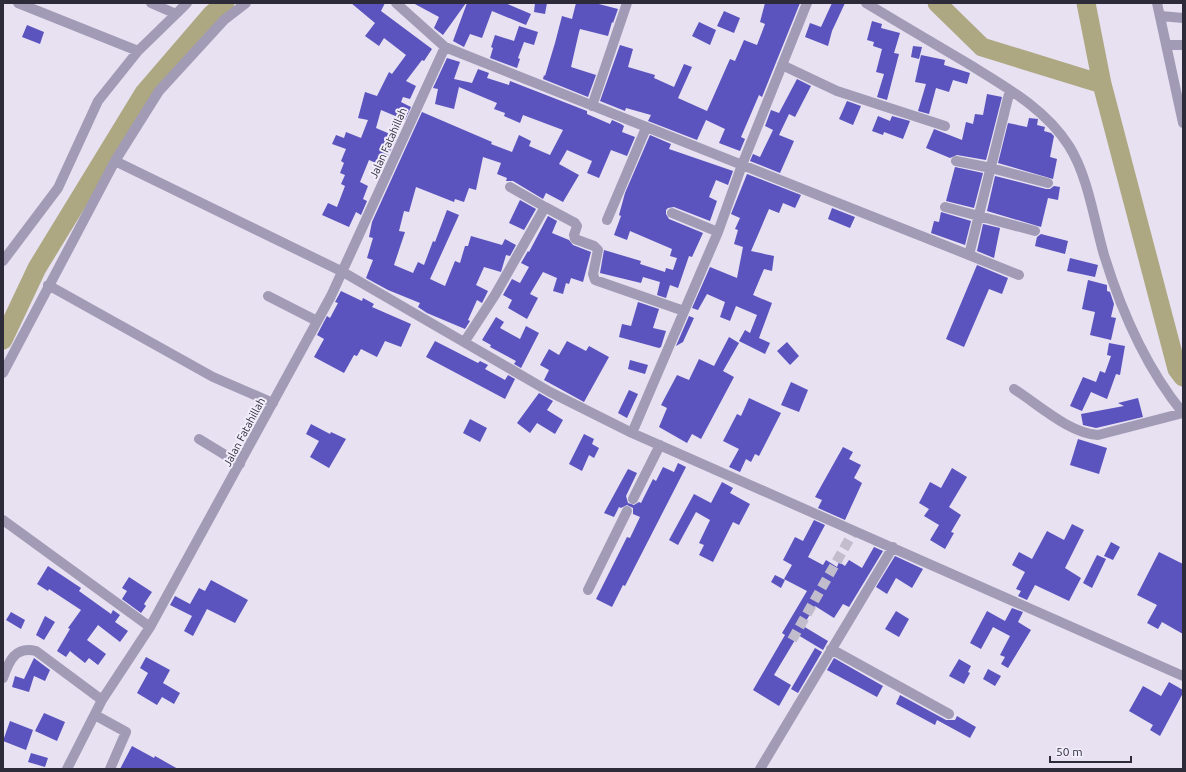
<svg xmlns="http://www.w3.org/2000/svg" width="1186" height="772" font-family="Ubuntu,sans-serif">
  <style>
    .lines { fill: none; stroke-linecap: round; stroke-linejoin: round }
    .river { stroke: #ada882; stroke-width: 19 }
    .building { fill: #5b53be }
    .minor-tunnel { stroke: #c2bdcd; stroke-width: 10; stroke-dasharray: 10 5; stroke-linecap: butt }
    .minor { stroke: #a29bb6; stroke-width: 10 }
    .labels { text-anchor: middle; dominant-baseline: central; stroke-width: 4; stroke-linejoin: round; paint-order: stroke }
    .street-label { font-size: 11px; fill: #2d2b39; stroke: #f2edfa }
  </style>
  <rect width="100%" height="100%" fill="#e7e1f2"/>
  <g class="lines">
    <path class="river" d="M937,3l45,44 120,37
      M1086,3l16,81 75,285 6,8
      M3,340l34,-72 107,-175 68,-79 13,-11"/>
  </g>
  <path class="building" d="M351,3h34l-4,8 51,38 -8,12 -2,-1 -16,21 10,5 -6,13 -7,-2 -2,5 10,5 -6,13 -24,-10 -5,18 21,9 -14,29 -14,-6 -9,22 8,4 -5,13 4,2 -6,14 -5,-3 -7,15 -27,-12 6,-12 9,4 8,-21 -4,-2 4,-9 -5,-2 4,-10 -3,-2 5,-12 -14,-5 4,-9 8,3 2,-6 15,6 7,-18 -10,-2 7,-26 12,4 12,-24 3,2 14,-19 -22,-17 -5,8 -14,-10 10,-13z
    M413,3h53l-23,32 -9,-7 5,-11z
    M467,3h38l26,11 -5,11 -34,-14 -10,27 -12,-4 -6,13 -11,-6z
    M535,3h12l-2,11 -11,-2z
    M576,3h19l23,6 -5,14 -1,-1 -4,14 -28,-7 -1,3 -8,35 25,8 -8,22 -45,-18 1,-4 1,1 10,-33 7,-27 10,3z
    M765,3h35l-38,94 -3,-2 -18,42 4,2 -5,12 -21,-8 6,-14 -19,-9 -9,20 -49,-19 3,-6 -25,-7 -1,3 -25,-10 20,-56 13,4 -5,18 27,8 -1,3 20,9 10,-23 8,3 -14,31 29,13 23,-52 5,2 9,-21 13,5 8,-21 -5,-2z
    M832,3h13l-13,28 -4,15 -23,-9 5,-14 11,4z
    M724,11l16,7 -6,15 -17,-7z
    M872,21l10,3 -1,4 19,5 -6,20 5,1 -12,46 -10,-3 7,-23 -8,-2 6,-23 -9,-3 1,-4 -7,-2z
    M699,22l17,8 -6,15 -18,-9z
    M27,25l17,7 -4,12 -18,-7z
    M519,26l19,6 -4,13 -10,-3 -6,16 2,1 -3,9 -27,-10 3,-10 -2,-1 4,-12 19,6z
    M913,46l9,1 -3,12 -8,-2z
    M921,55l24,5 -1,5 26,8 -3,11 -14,-4 -4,12 -13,-4 -7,26 -11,-3 8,-27 -11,-2z
    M447,58l13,4 -6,17 18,4 6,-14 11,4 -2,5 22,7 1,-4 77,30v3l23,10 2,-4 9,4 3,2 -2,6 13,5 -8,19 -16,-6 -12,28 -12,-5 5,-12 -25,-11 -8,14 20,11 -16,27 -17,-9 -3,6 -30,-18h-7l1,-3 -10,-4 4,-11 -18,-6 -7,33 -7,-2 -5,14 -9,-3 -1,3 -38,-15 -7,25 -5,-1 -5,20 6,1 -11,33 19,8 5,-11 6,3 9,-24 2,1 12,-32 12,5 -29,64 15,7 10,-25 5,2 5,-17h3l3,-10 31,9 3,-6 11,6 -6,11 -4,-1 -5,17 -17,-5 -8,18 12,6 -6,12 -5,-3 -9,20 2,1 -5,8 -38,-16 -9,-6 2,-4 -32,-13 -22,-12 7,-18 -6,-2 6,-20 -4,-1 3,-15 50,-110 70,30 -1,2 21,8 7,-17 12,6 -2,5 21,9 13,-25 -40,-15 -3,8 -16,-7 1,-3 -11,-4 3,-6 -38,-16 -5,22 -19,-5 3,-15 -5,-1z
    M797,79l14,7 -16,31 -6,-3 -10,21 15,6 -14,32 -30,-12 3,-7 7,3 13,-27 -8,-4 6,-16 8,3z
    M987,94l15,3 -16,63 -29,-5 -7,3 -24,-10 8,-19 28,11 4,-18 7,2 2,-10 8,1z
    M847,101l14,5 -8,19 -14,-6z
    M878,116l12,5 2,-5 18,5 -7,18 -19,-7 -1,3 -11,-4z
    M1029,118l9,1 -1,6 8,2 -1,4 7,2 3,3 -4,21 7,2 -4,20 -55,-16 10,-40 19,4z
    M650,135l21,9 -2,5 64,22 -5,14 -12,-5 -7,17 8,4 -7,20 -36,-14 -6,1 -2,2v4l3,5 34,14 -11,24 -3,-1 -11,32 -8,-3 -4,13 -9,-3 3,-13 -17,-5 -2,6 -41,-10 4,-23 37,11 -1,3 25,8 1,-4 7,2 4,-12 -7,-2 2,-7 -42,-18 -3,9 -13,-5 7,-19 -2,-1 6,-22z
    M955,167l28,6 -9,35 -28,-7z
    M747,174l54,21 -6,13 -12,-5 -4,10 -10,-4 -18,42 23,5 -2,15 -8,-2 -11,26 19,8 -13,35 11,5 -5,11 -26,-13 6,-11 5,3 7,-18 -21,-9 -6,15 -10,-4 5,-15 -18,-8 -9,16 -6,-2 18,-41 27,11 6,-31 -9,-3 4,-14 -3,-1 5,-11 -9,-4z
    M995,176l51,13h4l4,-3 6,1 -2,13 -10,-2 -7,29 -54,-16z
    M520,200l16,9 -12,21 -15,-7z
    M832,208l23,9 -5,11 -22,-9z
    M941,212l30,9 -6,24 -34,-12 3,-12 5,1z
    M548,216l9,5 -5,12 17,7 4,5 18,7 -8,30 -12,-4 -2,6 -3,-1 -3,11 -10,-3 4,-13 -14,-6 -13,22 8,4 -11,21 -19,-11 4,-8 -9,-5 9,-16 8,4 9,-16 -8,-4 7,-12 1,1z
    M983,224l17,4 -6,30 -17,-7z
    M1041,234l27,7 -3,13 -30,-8 2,-9z
    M1070,258l28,7 -3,12 -28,-6z
    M977,265l31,13 -6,16 -13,-5 -25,58 -18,-8z
    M1088,280l19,5v6l3,1 4,12 -3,13 5,1 -5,22 -21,-5 5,-23 -13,-3z
    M341,291l21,10 1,-3 11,6 -2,3 39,17 -10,23 -16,-6 -8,16 -16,-8 -4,7 -3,-1 -10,18 -30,-16 10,-18 -7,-4 10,-19 3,2 8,-15 -3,-1z
    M638,302l21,7 -6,19 13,3 -5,16 -2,1 -40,-11 3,-13 9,2z
    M689,316l5,2 -11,24 -7,4z
    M496,317l8,5 -4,6 20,11 6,-13 13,7 -18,35 -7,-4 2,-3 -26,-14 1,-2 -9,-5z
    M729,337l10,6 -16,28 11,6 -33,62 -9,-5 -5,9 -28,-16 8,-19 -6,-3 16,-30 12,5 10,-21 15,7z
    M435,341l43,22 2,-2 8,4 -3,4 20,11 3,-5 7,4 -10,20 -79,-42z
    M567,341l19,10 3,-5 20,11 -25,45 -40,-22 5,-10 -9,-5 9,-16 10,6z
    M787,342l12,14 -9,9 -13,-14z
    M1109,343l16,3 -5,29 -4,-1 -9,25 -16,-7 -9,19 -12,-5 13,-29 13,5 4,-11 5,2 6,-17 -4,-1z
    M630,360l18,5 -3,9 -17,-5z
    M791,382l17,8 -9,22 -18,-7z
    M629,390l9,4 -11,24 -9,-5z
    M539,393l14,8 -6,9 16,10 -8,14 -18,-11 -7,10 -13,-10z
    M749,398l32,15 -22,43 -4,-2 -4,8 -5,-3 -6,13 -11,-5 10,-18 -16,-8 14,-27 4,2z
    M1138,398l5,19 -47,11 -13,-3 -2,-11 43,-8 -6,-3z
    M470,419l17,9 -7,14 -17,-9z
    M311,424l19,10 1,-2 15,7 -17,29 -19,-11 9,-16 -13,-7z
    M584,434l10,5 -2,5 7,4 -5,10 -5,-3 -7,16 -13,-7z
    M1078,439l29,9 -8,26 -29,-9z
    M843,447l10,5 -4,7 12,6 -7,13 8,5 -17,37 -27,-12 4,-8 -7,-3z
    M678,463l8,4 -61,119 -2,-1 -11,22 -16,-8 31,-62 3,1 10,-21 -7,-3v-6l-6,-3 -6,3 -2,-1 -5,10 -10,-4 24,-44 9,4 -11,23 2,7 6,2 5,-3 2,1 12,-24 3,2 7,-14 11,5z
    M952,468l15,9 -18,30 12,8 -10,17 3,1 -9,16 -15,-9 9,-15 -15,-9 5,-7 -10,-6 11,-21 11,6z
    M722,482l11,6 -3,5 20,11 -11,21 -6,-3 -20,40 -14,-7 5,-10 -5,-2 11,-23 -14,-8 -18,33 -9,-5 25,-46 17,9z
    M814,520l11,5 -17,32 15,8 3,-5 11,7 2,-5 6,4 4,-6 13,8 12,-21 9,4 -34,56 -6,-3 -9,14 -19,-12 -12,20 25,15 -5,9 -25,-15 -24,40 17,10 -12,21 -26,-16 32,-55 -3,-2 25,-42 -23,-12 8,-14 -9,-5 12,-23 8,4z
    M1072,524l12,6 -19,38 16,10 -12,23 -34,-16 -8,15 -9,-4 3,-5 -5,-2 9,-17 -13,-7 7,-13 13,7 15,-28 17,9z
    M1111,542l9,5 -7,13 -9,-4z
    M1159,552l24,12v70l-21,-12 -4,7 -11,-6 10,-18 -20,-10z
    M1097,555l9,4 -14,29 -9,-5z
    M895,556l28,13 -11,19 -16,-10 -9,16 -11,-7z
    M48,566l33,22 -2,3 32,23 2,-4 7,5 -5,7 13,9 -8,11 -22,-17 -11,15 19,14 -8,11 -9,-7 -4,5 -15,-12 -4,6 -9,-6 13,-22 -2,-1 13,-18 -32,-21 -1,2 -11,-7z
    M775,575l10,5 -4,8 -10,-6z
    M129,577l23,15 -8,12 2,2 -5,7 -19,-14 5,-8 -5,-3z
    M211,580l37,20 -13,23 -28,-14 -14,27 -9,-5 8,-15 -22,-11 5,-9 15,8 9,-16 6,3z
    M1012,608l11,4 -5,10 13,8 -23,38 -7,-4 4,-7 -5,-2 10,-19 -17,-9 -12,22 -11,-6 17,-32 18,10z
    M896,611l13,8 -10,18 -14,-8z
    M11,612l14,8 -4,9 -15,-9z
    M45,616l10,6 -11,18 -8,-5z
    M815,648l7,4 -24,41 -7,-4z
    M146,657l24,13 -7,13 17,10 -6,11 -12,-7 -5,8 -20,-12 11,-20 -8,-5z
    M34,658l16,12 -5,11 -11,-5 -5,16 -17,-5 3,-11 9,3z
    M834,658l49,28 -6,11 -50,-27z
    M959,659l12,7 -3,6 2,1 -6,11 -15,-8z
    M988,669l13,7 -6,10 -12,-7z
    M1169,682l14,8v3l-23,43 -10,-6 3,-5 -24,-14 14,-25 18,10z
    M900,695l46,25h9l2,-4 19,11 -6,11 -33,-18 -2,5 -39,-21z
    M44,713l21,9 -8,19 -22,-10z
    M10,721l23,9 -7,20 -23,-9z
    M132,746l22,12 1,-2 23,13h-58z
    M31,753l17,5 -3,9 -17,-5z"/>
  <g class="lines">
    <path class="minor-tunnel" d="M792,640l62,-109"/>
    <path class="minor" d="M18,3l120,48
      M151,3l25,11 11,-11
      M866,3c33,20 67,40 101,60 37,23 78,45 102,83 19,30 25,74 35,109 17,55 42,113 79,158
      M1157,3l26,120
      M1161,16l22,2
      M1167,45h16
      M445,47l524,208 41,-165
      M782,65l55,26 108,35
      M592,106l35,-103
      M115,161l228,111 207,120 82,41 551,243
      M956,161l35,7 57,15
      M510,187l35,20
      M945,207l90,24
      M672,213l46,19
      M607,220l39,-92
      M969,255l50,20
      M3,261l55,-73 40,-87 40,-50 38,-37
      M48,285l165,92 60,26
      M268,296l49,25
      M465,341l30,-46 50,-88 30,16 2,3 -3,9 1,4 19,7 4,4 -5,24 2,6 89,31
      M3,373l112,-212 44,-70 65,-71 22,-17
      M1014,389c25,16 55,44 84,46l85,-22
      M632,433l86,-201 24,-67 65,-162
      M199,439l41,25
      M633,499l27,-54
      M3,520l147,107
      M588,590l39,-79
      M831,649l118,65
      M3,678c6,-17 12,-32 33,-27l66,49 48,-73 181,-331 114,-249 -49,-44
      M95,715l31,17 -16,37
      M67,769l35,-69
      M760,769l133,-222"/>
  </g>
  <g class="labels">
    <g class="street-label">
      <text transform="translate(388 143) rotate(-66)">Jalan Fatahillah</text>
      <text transform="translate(244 432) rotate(-62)">Jalan Fatahillah</text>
    </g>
  </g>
  <rect width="1186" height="772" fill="none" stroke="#2d2b39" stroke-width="8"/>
  <path d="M1050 756v6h81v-6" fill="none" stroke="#2d2b39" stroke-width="2"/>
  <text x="1056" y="756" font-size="12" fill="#2d2b39" stroke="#f2edfa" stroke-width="3" paint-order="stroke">50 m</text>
</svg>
